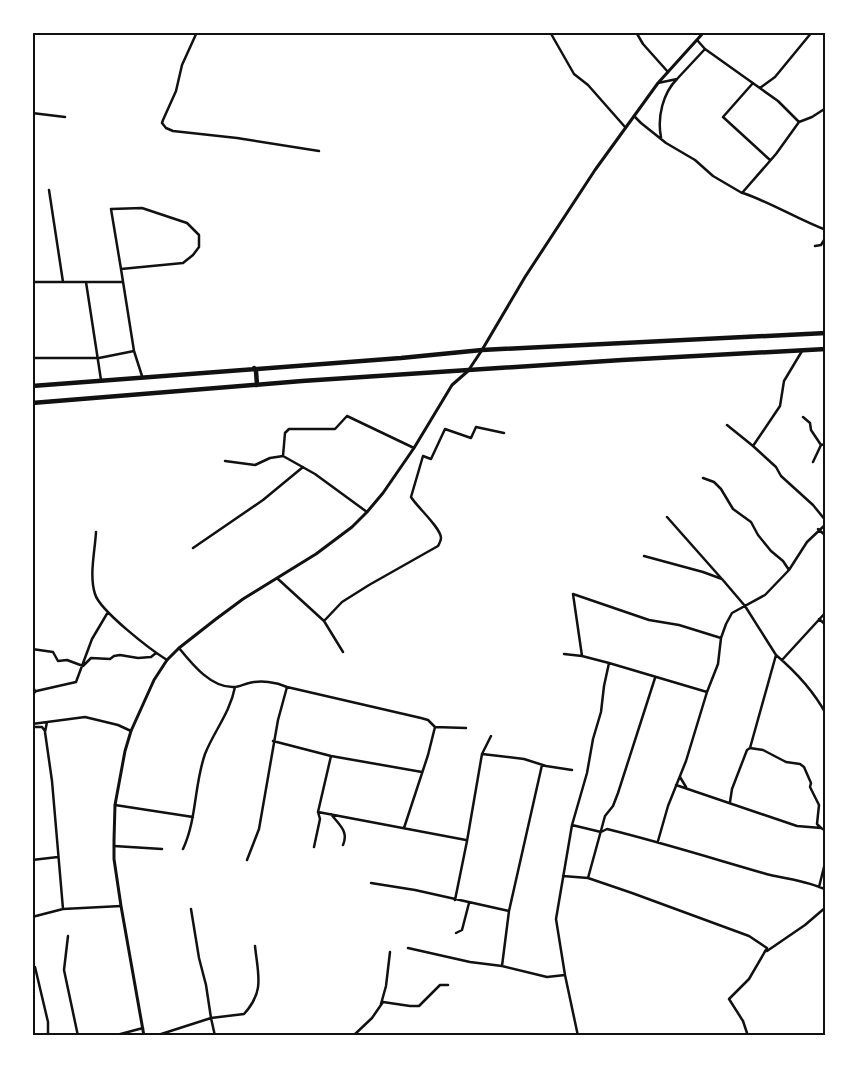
<svg xmlns="http://www.w3.org/2000/svg" width="858" height="1068" font-family="Karla,sans-serif">
  <style>
    .lines { fill: none; stroke-linecap: round; stroke-linejoin: round }
    .minor { stroke: #111; stroke-width: 2.5 }
    .tertiary { stroke: #111; stroke-width: 3 }
    .trunk { stroke: #111; stroke-width: 4.5 }
    .neatline { fill: none; stroke: #111; stroke-width: 2 }
  </style>
  <rect width="100%" height="100%" fill="#fff"/>
  <g class="lines">
    <path class="minor" d="M197,32l-15,33 -6,26 -13,29 -1,3 4,5 7,3 64,7 82,13
      M550,32l24,42 14,11 37,42
      M636,32l7,12 25,28
      M697,40l8,9 73,52 21,21 13,-5 14,-9
      M658,83l19,-4 28,-30
      M753,83l-30,34 47,43
      M760,88l15,-11 37,-45
      M32,113l33,4
      M634,116l7,7 25,20 29,17 18,16 29,17 34,-39 23,-32
      M661,137c-4,-20 2,-44 16,-58
      M49,190l14,92h60
      M743,193c29,10 54,26 83,37
      M815,246l6,-1 5,-8
      M121,269l-10,-60 31,-1 45,15 12,12v12l-6,8 -10,8 -62,6 13,82
      M32,282h31
      M86,282l15,98
      M802,351l-18,30 -4,25 -27,40 23,21 5,9 32,29 13,16
      M32,358h67l35,-7 8,25
      M803,417l7,6 1,7 10,15
      M727,425l26,21
      M283,456l2,-23 4,-4h46l12,-13 67,32
      M225,461l30,4 15,-7 13,-2 32,18 52,38
      M813,462l8,-17 5,-1
      M703,478l11,4 7,7 12,20 18,13 7,13 13,16 12,10 6,9
      M667,517l54,61
      M818,529l8,7
      M96,532c-1,19 -7,43 -1,62 5,17 56,56 72,66
      M193,548l70,-48 40,-33
      M644,556l59,16 19,7 23,27 31,49 -26,93 13,2 23,12 14,2 4,3 7,16 -1,4 9,18 -2,19 4,4
      M278,579l46,42 19,31
      M819,619l7,6
      M324,621l18,-19 27,-17 69,-39c1,-2 3,-5 3,-8 0,-10 -24,-31 -30,-41l12,-41 8,3 14,-30 26,9 5,-11 28,6
      M179,648c13,16 32,40 55,39 5,0 10,-3 15,-4 12,-3 27,-1 38,4l134,31 7,2 7,7 31,1
      M32,649l21,3 5,9 9,-1 16,6 8,-8 19,1 4,-3 6,-1 18,3 13,-1 5,-4
      M564,654l18,2 27,7 98,29
      M776,655c20,17 37,35 50,59
      M582,656l-9,-62 76,26 30,5 42,13
      M782,660l44,-48
      M32,683l3,9
      M32,692l44,-10 16,-43 16,-27
      M32,724l53,-7 33,8 13,6
      M32,727h10l3,4
      M273,741l58,15 91,16
      M482,754l9,-18
      M680,777l6,10
      M676,785l121,41 24,2 5,3
      M730,802l2,-13 15,-39 3,-2
      M115,805l78,12
      M318,812l148,28
      M331,814c8,11 18,17 12,31
      M572,825l29,7 6,-3c53,13 104,29 156,44 20,6 44,7 63,17
      M404,828l24,-73 7,-28
      M658,841l10,-35 18,-45 21,-69 11,-28 3,-26 5,-14 6,-11 33,-18 24,-25 18,-28 19,-18
      M114,846l48,3
      M314,847l6,-28 -2,-7 13,-56
      M183,849c14,-30 11,-64 22,-95 9,-23 25,-41 30,-67
      M32,860l26,-3
      M247,860l12,-31 19,-109 9,-33
      M563,876l25,2 44,15 117,43 18,12 -18,31 -20,20 14,22 5,15
      M588,878l17,-62 8,-10 5,-13 37,-115
      M371,883l44,7 94,21
      M819,887l7,-28
      M455,900l12,-59 15,-87 42,5 22,7 26,4
      M63,909l58,-3
      M191,909l8,49 7,27 5,33 4,18
      M32,917l31,-8 -11,-128 -7,-49 2,-10
      M456,933l6,-3 7,-27
      M68,936l-4,34 14,66
      M408,948l62,14 32,4 45,11 18,-2
      M767,951l38,-26 21,-18
      M502,966l7,-55 33,-146
      M35,967l13,55v14
      M381,1004l5,-18 4,-34
      M113,1036l30,-8
      M155,1036l56,-18 33,-4c21,-23 14,-39 11,-68
      M353,1036l19,-18 11,-16 27,4h9l21,-21h8
      M578,1036l-13,-61 -9,-56 16,-94 15,-52 6,-34 8,-27 3,-26 5,-23"/>
    <path class="tertiary" d="M144,1036l-23,-130 -7,-47v-19l1,-35 10,-54 6,-20 23,-51 13,-20 12,-12 37,-29 27,-20 73,-45 36,-27 15,-15 16,-19 31,-45 38,-63 16,-14 14,-21 43,-73 70,-107 63,-87 46,-51"/>
    <path class="trunk" d="M254,368l2,3 1,14
      M32,386l369,-28 81,-8 344,-17
      M32,403l270,-22 320,-21 204,-11"/>
  </g>
  <rect width="858" height="1068" fill="none" stroke="#ffffff" stroke-width="68"/>
  <rect x="34" y="34" width="790" height="1000" class="neatline"/>
</svg>
